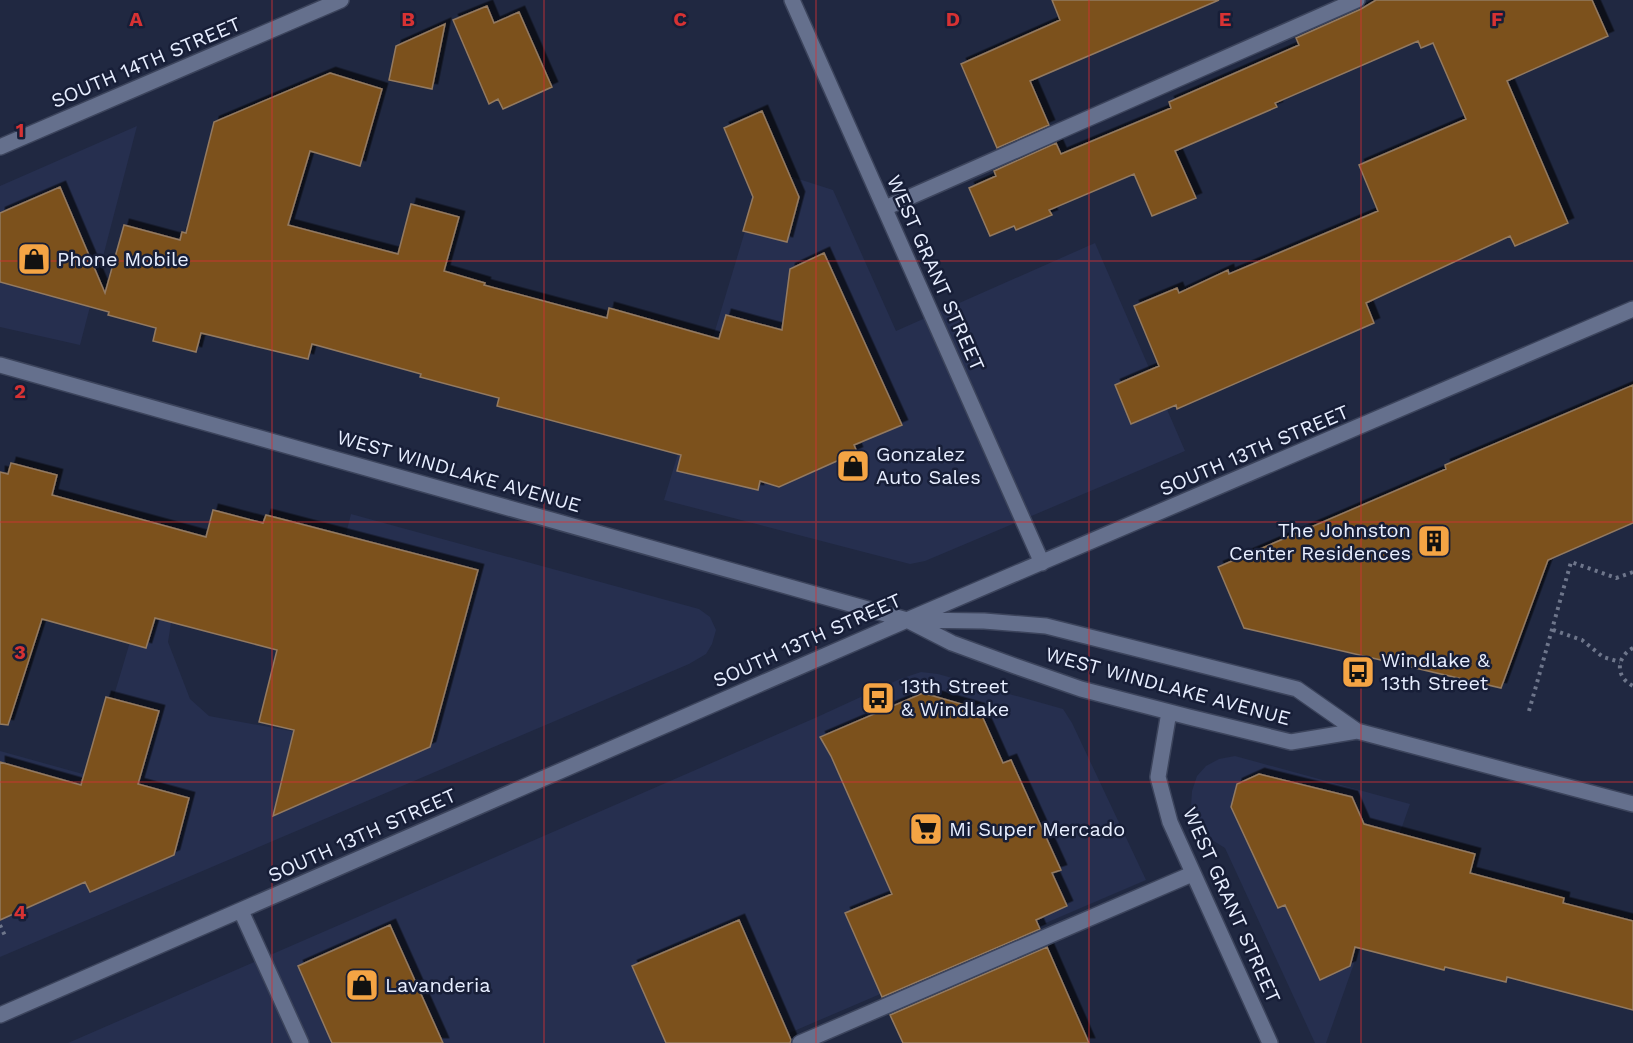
<svg xmlns="http://www.w3.org/2000/svg" width="1633" height="1043" font-family="'Work Sans',sans-serif">
  <style>
    .built { fill: #262f4f }
    .building { fill: #7b511f; stroke: #937a61; stroke-width: 1.5; filter: url(#shadow) }
    .lines { fill: none; stroke-linecap: round; stroke-linejoin: round }
    .minor-casing { stroke: #3c445c; stroke-width: 18 }
    .path { stroke: #6e768b; stroke-width: 4; stroke-dasharray: 3 4.5; stroke-linecap: butt }
    .minor { stroke: #65708d; stroke-width: 15 }
    .grid { fill: none; stroke: #d73233; stroke-width: 1.5; stroke-opacity: 0.55 }
    .labels { text-anchor: middle; dominant-baseline: central; stroke-width: 5; stroke-linejoin: round; paint-order: stroke }
    .street-label { font-size: 20px; fill: #e7eeff; stroke: #171e37 }
    .poi-label { font-size: 20px; fill: #e7eeff; stroke: #171e37; text-anchor: start }
    .grid-label { font-size: 20px; text-anchor: middle; font-weight: bold; fill: #d73233; stroke: #171e37; stroke-width: 5; stroke-linejoin: round; paint-order: stroke }
  </style>
  <defs>
    <filter id="shadow"><feDropShadow dx="5.5" dy="-5.5" stdDeviation="0" flood-color="#0009"/></filter>
  </defs>
  <rect width="100%" height="100%" fill="#202841"/>
  <path class="built" d="M137,126l-57,219 -80,-18v-141z
    M764,168l69,22 63,141 199,-88 90,208 -260,110 -15,3 -246,-64z
    M351,514l348,95 11,8 6,13 -4,14 -6,10 -17,10 -689,293v-206l90,25 54,-181 30,9 -6,38 22,57 19,17 87,16z
    M921,672l17,2 125,35 9,14 74,157 -380,163h-698l747,-325 85,-39z
    M1235,756l175,48 -84,239h-11l-90,-195 -21,-13 -8,-14 -5,-14 1,-16 5,-15 9,-10 13,-7z"/>
  <path class="building" d="M1052,0h167l-189,81 19,44 -52,23 -36,-84 99,-44z
    M1376,0h216l16,36 -101,45 61,142 -53,23 -5,-10 -144,67 8,20 -197,86 -1,-4 -45,19 -16,-39 44,-19 -25,-60 43,-18 2,5 49,-23 1,4 149,-63 -19,-46 107,-46 -33,-76 -12,5 -3,-7 -143,62 2,4 -102,44 21,47 -44,18 -18,-42 -85,36 3,5 -36,15 -2,-4 -24,10 -21,-48 27,-12 -2,-5 62,-28 5,11 110,-46 -2,-6 130,-57 -3,-7 65,-29z
    M487,6l7,17 25,-11 33,75 -49,22 -5,-10 -9,5 -36,-84z
    M445,24l-13,65 -43,-9 7,-34z
    M330,73l52,16 -22,77 -50,-15 -22,74 110,29 13,-50 48,13 -15,54 41,12 -1,2 123,33 2,-10 110,31 7,-24 56,15 8,-61 34,-16 78,172 -48,20 3,7 -78,35 -19,-6 -2,9 -81,-19 4,-16 -184,-49 2,-8 -79,-21 1,-3 -109,-30 -4,15 -107,-26 -5,19 -43,-11 3,-13 -48,-13 1,-3 -109,-30v-69l60,-26 45,106 19,-68 56,15 2,-8 4,1 28,-111z
    M762,111l37,86 -12,45 -44,-11 10,-34 -29,-69z
    M1633,385v138l-85,37 -47,128 -257,-60 -26,-61 228,-98 -1,-4z
    M11,463l46,12 -5,20 154,42 7,-27 50,13 3,-8 212,55 -48,177 -157,69 21,-86 -35,-8 18,-72 -122,-32 -9,30 -104,-29 -34,106 -8,-1v-252l8,2z
    M923,693l56,16 24,54 8,-3 50,110 -9,3 15,33 -31,14 4,9 -158,68 -37,-84 47,-19 -61,-138 -11,-19z
    M106,697l53,14 -21,73 51,14 -15,57 -84,37 -5,-10 -85,38v-158l81,23z
    M1259,774l93,23 12,27 111,30 -5,19 94,25 -1,5 70,18v89l-126,-33 -1,5 -61,-15 -1,3 -89,-23 -5,19 -30,14 -35,-75 -7,3 -47,-101 6,-23z
    M739,920l52,120 -1,3h-124l-34,-77z
    M390,925l53,118h-111l-34,-77z
    M1047,947l42,96h-186l-13,-28z"/>
  <g class="lines">
    <defs>
      <path id="minor" d="M792,0l250,563
        M0,147l341,-147
        M885,208l472,-208
        M0,365l907,255 45,23 63,23 66,23 108,28 102,25 66,-11
        M913,620l71,1 62,5 251,63 60,42 276,73
        M1169,712l-11,65 12,45 100,221
        M241,911l60,132
        M0,1015l907,-395 726,-311
        M800,1043l392,-169"/>
    </defs>
    <use href="#minor" class="minor-casing"/>
    <path class="path" d="M1553,630l29,10 21,17 17,5
      M1633,648c-17,9 -18,29 0,38
      M1529,711l42,-149 45,16 17,-6
      M0,925l6,13"/>
    <use href="#minor" class="minor"/>
  </g>
  <path class="grid" d="M272,0v1043M544,0v1043M816,0v1043M1089,0v1043M1361,0v1043M0,261h1633M0,522h1633M0,782h1633"/>
  <defs>
    <symbol id="shop-square" viewBox="-11 -11 22 22"><rect x="-9" y="-9" width="18" height="18" rx="4" fill="#f4a444" stroke="#171e37"/><path d="M-5-2.5h2.3a2.7 3.5 0 0 1 5.4 0H5L5.5 6h-11ZM-1.5-2.5h3a1.5 2.3 0 0 0-3 0Z" fill="#111"/></symbol>
    <symbol id="building-square" viewBox="-11 -11 22 22"><rect x="-9" y="-9" width="18" height="18" rx="4" fill="#f4a444" stroke="#171e37"/><path d="M-4-6H4V6H1V3H-1V6H-4ZM-2.5-4.3h1.7v1.8h-1.7ZM.8-4.3h1.7v1.8H.8ZM-2.5-1h1.7V.8h-1.7ZM.8-1h1.7V.8H.8Z" fill="#111"/></symbol>
    <symbol id="bus-square" viewBox="-11 -11 22 22"><rect x="-9" y="-9" width="18" height="18" rx="4" fill="#f4a444" stroke="#171e37"/><path d="M-5-6H5V4H4V6H2V4H-2V6H-4V4H-5ZM-3.5-4V0h7V-4ZM-3.5 1.2v1.5H-2V1.2ZM2 1.2v1.5H3.5V1.2Z" fill="#111"/></symbol>
    <symbol id="supermarket-square" viewBox="-11 -11 22 22"><rect x="-9" y="-9" width="18" height="18" rx="4" fill="#f4a444" stroke="#171e37"/><path d="M-6-5.5h2.5l.6 2H6L4.5 2H-2.5L-4.4-4H-6ZM-1.5 3.2a1.3 1.3 0 1 0 .1 0ZM3 3.2a1.3 1.3 0 1 0 .1 0Z" fill="#111"/></symbol>
  </defs>
  <g fill-rule="evenodd">
    <use href="#shop-square" x="15" y="240" width="38" height="38"/>
    <use href="#shop-square" x="834" y="447" width="38" height="38"/>
    <use href="#building-square" x="1415" y="522" width="38" height="38"/>
    <use href="#bus-square" x="1339" y="653" width="38" height="38"/>
    <use href="#bus-square" x="859" y="679" width="38" height="38"/>
    <use href="#supermarket-square" x="907" y="810" width="38" height="38"/>
    <use href="#shop-square" x="343" y="966" width="38" height="38"/>
  </g>
  <g class="labels">
    <g class="street-label">
      <text transform="translate(146 62) rotate(-23)">SOUTH 14TH STREET</text>
      <text transform="translate(936 273) rotate(66)">WEST GRANT STREET</text>
      <text transform="translate(1254 450) rotate(-23)">SOUTH 13TH STREET</text>
      <text transform="translate(459 471) rotate(16)">WEST WINDLAKE AVENUE</text>
      <text transform="translate(807 640) rotate(-24)">SOUTH 13TH STREET</text>
      <text transform="translate(1168 686) rotate(15)">WEST WINDLAKE AVENUE</text>
      <text transform="translate(362 835) rotate(-24)">SOUTH 13TH STREET</text>
      <text transform="translate(1232 905) rotate(66)">WEST GRANT STREET</text>
    </g>
    <g class="poi-label">
      <text x="57" y="259">Phone Mobile</text>
      <text x="876" y="454">Gonzalez<tspan x="876" dy="23">Auto Sales</tspan></text>
      <text x="1411" y="530" text-anchor="end">The Johnston<tspan x="1411" dy="23">Center Residences</tspan></text>
      <text x="1381" y="660">Windlake &amp;<tspan x="1381" dy="23">13th Street</tspan></text>
      <text x="901" y="686">13th Street<tspan x="901" dy="23">&amp; Windlake</tspan></text>
      <text x="949" y="829">Mi Super Mercado</text>
      <text x="385" y="985">Lavanderia</text>
    </g>
  </g>
  <g class="grid-label">
    <text x="136" y="26">A</text>
    <text x="408" y="26">B</text>
    <text x="680" y="26">C</text>
    <text x="953" y="26">D</text>
    <text x="1225" y="26">E</text>
    <text x="1497" y="26">F</text>
    <text x="20" y="137">1</text>
    <text x="20" y="398">2</text>
    <text x="20" y="659">3</text>
    <text x="20" y="919">4</text>
  </g>
</svg>
